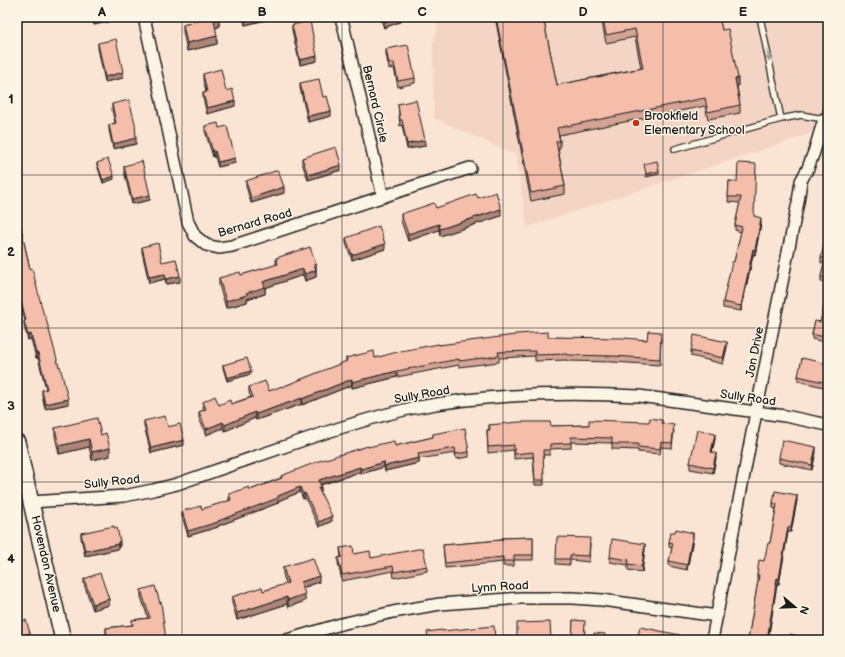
<svg xmlns="http://www.w3.org/2000/svg" width="845" height="657" font-family="'Balsamiq Sans',sans-serif">
  <style>
    .built { fill: #f4d5c5 }
    .lines { fill: none; stroke-linecap: round; stroke-linejoin: round }
    .lane-casing { stroke: #1c1c1c; stroke-width: 8 }
    .street-casing { stroke: #1c1c1c; stroke-width: 14 }
    .secondary-casing { stroke: #1c1c1c; stroke-width: 18 }
    .lane { stroke: #fcf5e5; stroke-width: 5.5 }
    .street { stroke: #fcf5e5; stroke-width: 11 }
    .secondary { stroke: #fcf5e5; stroke-width: 15 }
    .wall { fill: #d3a393; stroke: #1c1c1c }
    .shaded-wall { fill: #ac8578; stroke: #1c1c1c }
    .building { fill: #f5beab; stroke: #1c1c1c }
    .oneway { stroke: #97938b }
    .grid { fill: none; stroke: #1c1c1c; stroke-width: 1; stroke-opacity: 0.55 }
    .poi-dot { fill: #c8321e; stroke: #fcf5e5; stroke-width: 1.5 }
    .labels { text-anchor: middle; dominant-baseline: central; stroke-width: 3; stroke-linejoin: round; paint-order: stroke }
    .street-label { font-size: 12px; fill: #1c1c1c; stroke: #fcf5e5 }
    .poi-label { font-size: 12px; fill: #1c1c1c; stroke: #fcf5e5; text-anchor: start }
    .neatline { fill: none; stroke: #1c1c1c; stroke-width: 1.5 }
    .grid-label { font-size: 13px; text-anchor: middle; font-weight: bold; fill: #1c1c1c }
  </style>
  <rect width="100%" height="100%" fill="#fae4d4"/>
  <filter id="ink" filterUnits="userSpaceOnUse"><feTurbulence type="fractalNoise" baseFrequency=".025" numOctaves="2"/><feDisplacementMap in="SourceGraphic" scale="8" xChannelSelector="R" yChannelSelector="G"/><feConvolveMatrix kernelMatrix="1 2 1 2 8 2 1 2 1" color-interpolation-filters="sRGB"/></filter>
  <g filter="url(#ink)">
    <path class="built" d="M434,17h394v111l-301,99 -11,-72 -82,-37 -1,-74 5,-16z"/>
    <g class="lines">
      <defs>
        <path id="lane" d="M760,17l21,102 20,-4 23,4 4,-13
          M675,149l106,-30"/>
        <path id="street" d="M144,17l44,205 7,14 11,9 13,3 13,-2 238,-78
          M340,17l3,7 40,173
          M31,502l93,-6 29,-6 24,-6c37,-13 74,-26 112,-39 40,-14 82,-28 124,-37 73,-14 153,-16 226,-12l146,20 43,9
          M287,640l54,-16 52,-12 47,-8 81,-6h52l29,2 115,16
          M712,640l40,-207 46,-231 3,-21 7,-13 6,-16 10,-33"/>
        <path id="secondary" d="M17,442l46,198"/>
      </defs>
      <use href="#lane" class="lane-casing"/>
      <use href="#street" class="street-casing"/>
      <use href="#secondary" class="secondary-casing"/>
      <use href="#lane" class="lane"/>
      <use href="#street" class="street"/>
      <use href="#secondary" class="secondary"/>
    </g>
    <path class="wall" d="M92,17h19v4l-17,4z
      M199,17h20v10l-4,1 2,16 -30,7 -4,-19v-7l16,-4z
      M243,17h35l-33,8z
      M380,17h22v4l-18,7z
      M495,17h48l14,68 84,-17 -6,-31 -29,6 -5,-26h118l3,13 16,56h-1l3,19v8l-32,6 -3,-13 -146,29 1,6v7l-2,1 7,37v8l-34,7z
      M292,25l25,36 -17,4 -8,-35z
      M98,43l25,35 -18,4 -7,-34z
      M386,49l29,29v5l-17,4 -4,-19 -5,1 -3,-15z
      M203,74l23,17 9,15 -28,8 -4,-16v-5l3,-1 -3,-13z
      M300,83l23,14 8,19 -23,6 -8,-34z
      M112,104l24,40 -23,5 -4,-19v-5l6,-2 -3,-13z
      M398,104l27,42 -18,3 -5,-24 -2,1z
      M205,126l14,2 16,35 -17,4 -3,-10h-2l-8,-26z
      M302,158l39,12 -33,10 -6,-17z
      M97,163l17,16 -11,4 -6,-18z
      M124,166l26,34 -18,4 -8,-33z
      M246,181l38,12 -33,10 -5,-17z
      M729,181l8,1 17,34 7,7 -6,32h-2l-12,56 -18,-3v-6l11,-40 7,-30 -6,-2v-5l5,-22 -12,-1z
      M478,198l23,18 -61,20 -1,-6 -31,11 -7,-20v-7l35,-6z
      M17,210l13,59 38,135 -23,5 -3,-14v-5l4,-1 -8,-31h-2l-5,-19 -3,1 -4,-14v-5h1l-5,-18 -3,1v-19h1l-1,-4z
      M828,232v51l-7,-1v-5l3,-14h-3v-5l5,-14z
      M346,238l39,11 -33,11 -6,-17z
      M142,247l20,15 18,20 -14,2 -1,-5 -16,4 -7,-31z
      M276,258l40,6v13l-11,4 -2,-6 -38,13v6l-18,5v3l-21,6 -7,-23v-7l22,-3 35,-10z
      M828,305v38l-16,-4v-5l8,-12z
      M548,337l99,3 14,-2 -1,27 -47,-3 -46,-1v-1l-32,1v-5l-36,2v4l-40,5v-2l-62,12 -45,11v-3l-50,20v-1l-46,16 -1,-2 -30,13 -2,-3 -17,7 -7,-17v-6l5,-2 -1,-3v-5l16,3 12,-1 20,-7 -2,-4v-6l20,4 13,-4 64,-25v-4h29l64,-13z
      M727,347l-4,17 -32,-8v-5z
      M828,364v24l-30,-7v-5z
      M223,365l28,9 -24,7 -4,-13z
      M144,421l24,6 16,18 -33,8 -7,-27z
      M662,423l12,7 -2,18 -11,-1 -1,7 -22,-2v-2l-26,-1v-6l-41,-1v6l-21,1v6h-7l1,30h-9l-2,-28 -19,2v-9l-26,3 -1,-23h2v-5l62,1z
      M55,428l46,7 9,21 -18,4 -3,-13 -30,7 -4,-18z
      M433,434l36,18v5l-13,2 -1,-6 -36,6v4l-34,8 -1,-4 -23,7 -1,-2 -39,13v7h-1l12,29 -13,6 -14,-29 -2,1 -3,-7 -22,9v2l-60,23v1l-30,9 -6,-20v-5l20,-2 27,-8v-7l21,-4 31,-12v-2l87,-29 27,-1 38,-9z
      M715,439l-3,13 4,6 -3,15 -23,-4v-6z
      M816,452l-4,18 -33,-7v-5z
      M797,500l-6,32h-3l-9,52h-2l-9,56h-20l10,-59 -1,-1v-5l7,-14 6,-18 6,-34 -3,-1v-5z
      M114,528l6,18 -2,1v2l-33,7 -4,-18v-5z
      M533,537v23h-19v6h-11v-4l-58,6 -2,-23 59,-5v-2z
      M693,538l-6,32 -18,-4v-5l3,-13 -3,-1v-5z
      M590,544l-1,18 -19,-2v5l-14,-1v-5z
      M340,548l14,6 17,4 56,8v5l-33,7 -1,-7 -51,10 -4,-18v-5l3,-1z
      M645,549l-3,23 -14,-2v-5l-18,-3v-5z
      M283,567l36,15 -16,6 2,13 -17,6 -1,-3 -50,16 -5,-17v-6l31,-6 23,-7 -3,-10z
      M84,579l25,26 -16,5 -9,-26z
      M141,590l25,50h-60v-12l26,-3v-5l16,-2 -7,-21z
      M573,620l12,9 -1,11h-12z"/>
    <path class="shaded-wall" d="M108,17h3v4l-17,4v-5z
      M257,17h21l-33,8v-5z
      M398,17h4v4l-18,7v-6z
      M219,19v8l-5,1v-8z
      M217,36v8l-30,7v-8z
      M317,56v5l-17,4v-5z
      M123,72v6l-18,4v-5z
      M738,78v8h-3v-7z
      M235,101v5l-28,8v-6z
      M331,111v5l-23,6v-6z
      M136,138v6l-23,5v-5z
      M425,140v6l-18,3v-5z
      M215,151v6h-2v-5z
      M235,158v5l-17,4v-5z
      M341,165v5l-33,10v-5z
      M659,171v3l-13,3v-3z
      M114,176v3l-11,4v-3z
      M284,187v6l-33,10v-5z
      M150,195v5l-18,4v-5z
      M501,209v7l-61,20v-7z
      M761,218v5l-6,32v-5z
      M439,224v6l-31,11v-7z
      M385,244v5l-33,11v-5z
      M753,249v6l-12,56v-5z
      M314,264h2v6l-2,1z
      M303,269v6l-38,13v6l-18,5v3l-21,6v-7l20,-8 17,-11z
      M316,270v7l-11,4v-7z
      M165,274v5l-16,4v-6z
      M180,276v6l-14,2v-5z
      M20,297v6l-3,1v-6z
      M31,334v5l-3,1v-5z
      M727,342v5l-4,17v-6z
      M36,353h2v5h-2z
      M251,371v3l-24,7v-3z
      M397,371v6l-45,11v-6z
      M352,379v6l-50,20v-6z
      M302,398v6l-46,16v-6z
      M68,399v5l-23,5v-5z
      M255,412v6l-30,13v-6z
      M223,422v6l-17,7v-6z
      M715,434v5l-4,18v-5z
      M89,439v8l-30,7v-8z
      M184,440v5l-33,8v-5z
      M816,447v5l-4,18v-5z
      M110,448v8l-18,4v-8z
      M716,453v5l-3,15v-5z
      M419,458v5l-34,8v-5z
      M384,462v5l-23,7v-5z
      M360,467v5l-41,13v-5z
      M300,487v5l-22,9v2l-60,23v1l-30,9v-5z
      M321,487v5l-3,1v-5z
      M305,493v5l-2,1v-5z
      M797,495v5l-6,32v-5z
      M332,516v5l-13,6v-5z
      M788,527v5l-9,52v-5z
      M693,533v5l-6,32v-5z
      M120,541v5l-2,1v-5z
      M118,544v5l-33,7v-5z
      M645,544v5l-3,23v-6z
      M319,576v6l-18,6v-6z
      M777,578v6l-9,56h-1z
      M305,594v7l-17,6v-7z
      M287,597v7l-50,16v-7z
      M109,599v6l-16,5v-6z
      M30,633v6l-5,1h-8v-3z"/>
    <path class="building" d="M93,17h15l-14,3z
      M200,17h19v2l-5,1 3,16 -30,7 -4,-18 18,-5z
      M244,17h13l-12,3z
      M382,17h16l-14,5z
      M496,17h47l14,68 86,-17 -8,-39 -29,6 -3,-18h116l3,13 6,-1 10,49 -3,1 5,26 -32,7 -3,-14 -148,30 3,13h-4l9,45 -34,7z
      M310,21l7,35 -17,4 -8,-35z
      M116,39l7,33 -18,5 -7,-34z
      M408,45l7,33 -17,3 -4,-18 -5,1 -3,-15z
      M221,69l5,22 6,-2 3,12 -28,7 -4,-15 4,-1 -4,-18z
      M319,79l4,18 4,-1 4,15 -23,5 -8,-33z
      M129,100l6,23 1,15 -23,6 -4,-19 7,-2 -4,-19z
      M416,100l9,40 -18,4 -5,-24h-2l-2,-16z
      M218,123l1,5 8,-2 8,32 -17,4 -3,-11 -2,1 -8,-26z
      M336,147l5,18 -33,10 -6,-17z
      M108,159l6,17 -11,4 -6,-17z
      M142,161l8,34 -18,4 -8,-33z
      M657,161l2,10 -13,3 -2,-10z
      M738,163l18,1 -2,52 7,2 -6,32 -2,-1 -12,57 -18,-4 9,-40h2l8,-35 -7,-2 6,-28h-13l1,-16 8,1z
      M278,170l6,17 -33,11 -5,-17z
      M496,192l5,17 -61,20 -1,-5 -31,10 -7,-20 33,-11 2,5 40,-14 2,4z
      M17,211l13,58 2,-1 12,48 1,-1 14,52 1,-1 8,33 -23,5 -3,-14 5,-1 -9,-36h-2l-5,-19 -3,1 -4,-14 2,-1 -6,-23 -3,1v-13l2,-1 -2,-8z
      M379,226l6,18 -33,11 -6,-17z
      M828,232v46l-7,-1 4,-19h-4l3,-15 2,1z
      M158,243l4,19 14,-3 4,17 -14,3 -1,-5 -16,3 -7,-30z
      M310,247l6,17h-2l2,6 -11,4 -2,-5 -40,13 2,5 -19,6 1,2 -21,6 -7,-23 21,-6 1,3 37,-11 -2,-6z
      M824,304l4,1v33l-16,-4 3,-13 5,1z
      M648,331l13,1 -1,27 -47,-3 -46,-1v-1l-32,1v-4l-37,1 1,4 -40,5v-2l-62,12 -45,11v-3l-50,20v-1l-46,16 -1,-2 -30,13 -2,-3 -17,7 -7,-17 7,-3 -3,-7 12,-6 4,9 11,-5 1,4 22,-7 -4,-10 16,-6 4,10 13,-5v1l65,-26 -1,-3 28,-7 1,7 26,-7 38,-7v1l76,-10v-1l33,-2v5l76,1 23,2z
      M694,335l33,7 -4,16 -32,-7z
      M247,358l4,13 -24,7 -4,-13z
      M802,358l26,6v19l-30,-7z
      M165,416l3,11 12,-3 4,16 -33,8 -7,-27z
      M97,418l4,17 5,-2 4,15 -18,4 -3,-13 -30,7 -4,-18z
      M650,418l12,2v3l12,2 -2,18 -11,-1 -1,7 -22,-2v-3h-26v-6l-41,-1v6l-21,1v6h-7l1,30h-9l-2,-28 -19,2v-9l-26,2 -1,-17h3l-1,-5 30,-3h31l1,4 38,-1v-5l60,2z
      M465,428l4,24 -13,2 -1,-6 -37,6 1,4 -34,8 -1,-4 -23,7 -1,-2 -41,13 2,7 -3,1 14,28 -13,6 -14,-29 -2,1 -3,-7 -22,9v2l-60,23v1l-30,9 -6,-20 19,-5 1,3 29,-9 -2,-6 20,-7 1,3 32,-12 -1,-2 38,-15 49,-15v1l26,-6 1,5 38,-9v-3z
      M697,430l18,4 -4,18 5,1 -3,15 -23,-5z
      M782,440l34,7 -4,18 -33,-7z
      M775,491l22,4 -6,32h-3l-9,52 -2,-1 -10,62h-19l11,-65h-2l2,-15 5,1 4,-18h2l7,-39 -4,-1z
      M114,526v2h3l3,13 -2,1v2l-33,7 -4,-18z
      M676,529l17,4 -6,32 -18,-4 4,-18 -4,-1 2,-10h4z
      M533,537v18h-19v6h-11v-4l-58,6 -2,-18 59,-5v-2z
      M557,537l33,1 -1,18 -19,-1v4h-14z
      M612,539l33,5 -3,22 -14,-2 1,-4 -19,-3z
      M353,546l1,8 16,-3 1,7 52,-10 4,18 -33,6 -1,-6 -51,9 -4,-17 4,-1 -2,-9z
      M313,558l6,18 -18,6 4,12 -17,6 -1,-3 -50,16 -5,-16 30,-10 1,4 25,-8 -5,-16z
      M100,573l9,26 -16,5 -9,-25z
      M155,586l5,17 1,-1 5,38h-59l-1,-12 27,-3 -1,-5 18,-2 -9,-28z
      M26,620l4,13 -13,4v-15z
      M573,620l12,1 -1,18h-12z
      M550,622l1,18h-34v-17z
      M494,626l1,14h-84l17,-3 -1,-5 15,-2v1z
      M640,627l40,8 -1,5h-42z
      M594,633l11,1v6h-11z
      M790,634l11,3v3h-12z"/>
    <defs><path id="oneway-shaft" d="M-6 0H5M1.5-3L5.5 0L1.5 3" fill="none" stroke-width="1.6" stroke-linecap="round" stroke-linejoin="round"/></defs>
    <use class="oneway" href="#oneway-shaft" transform="translate(768 55) rotate(78)"/>
  </g>
  <path class="grid" d="M182,17v623M342,17v623M503,17v623M663,17v623M17,175h811M17,328h811M17,482h811"/>
  <circle class="poi-dot" cx="636" cy="123" r="4"/>
  <g class="labels">
    <g class="street-label">
      <text transform="translate(375 104) rotate(77)">Bernard Circle</text>
      <text transform="translate(255 223) rotate(-16)">Bernard Road</text>
      <text transform="translate(755 352) rotate(-79)">Jon Drive</text>
      <text transform="translate(422 395) rotate(-10)">Sully Road</text>
      <text transform="translate(748 398) rotate(8)">Sully Road</text>
      <text transform="translate(112 482) rotate(-6)">Sully Road</text>
      <text transform="translate(46 564) rotate(77)">Hovendon Avenue</text>
      <text transform="translate(500 587) rotate(-3)">Lynn Road</text>
    </g>
    <g class="poi-label">
      <text x="644" y="116">Brookfield<tspan x="644" dy="14">Elementary School</tspan></text>
    </g>
  </g>
  <rect width="845" height="657" fill="none" stroke="#fcf5e5" stroke-width="44"/>
  <g transform="translate(795 607) rotate(109)" stroke="#fcf5e5" stroke-width="3" paint-order="stroke">
  <path d="M0-3L7 15L0 10L-7 15Z" fill="#1c1c1c"/>
  <text y="-6" font-size="11" font-weight="bold" text-anchor="middle" fill="#1c1c1c">N</text>
  </g>
  <rect x="22" y="22" width="801" height="613" class="neatline"/>
  <g class="grid-label">
    <text x="102" y="16">A</text>
    <text x="262" y="16">B</text>
    <text x="422" y="16">C</text>
    <text x="583" y="16">D</text>
    <text x="743" y="16">E</text>
    <text x="11" y="103">1</text>
    <text x="11" y="256">2</text>
    <text x="11" y="410">3</text>
    <text x="11" y="563">4</text>
  </g>
</svg>
